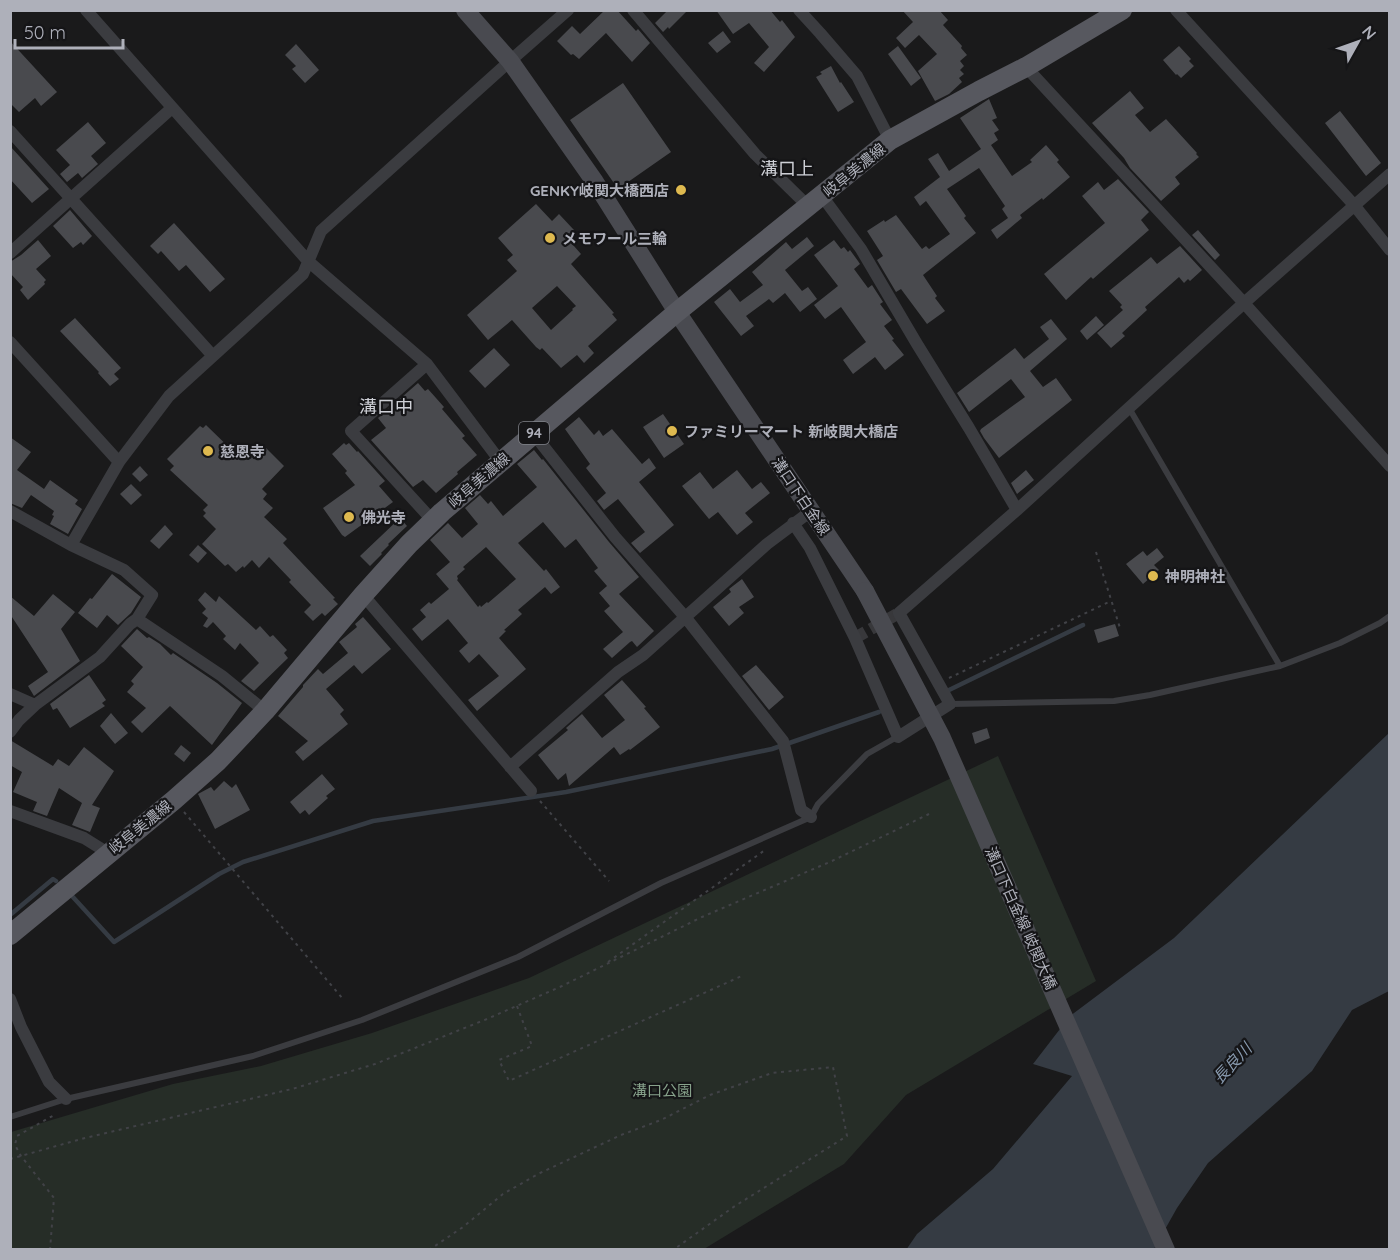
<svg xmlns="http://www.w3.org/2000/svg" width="1400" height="1260" font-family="Quicksand,'Noto Sans JP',sans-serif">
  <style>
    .green { fill: #262d27 }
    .water { fill: #353b43 }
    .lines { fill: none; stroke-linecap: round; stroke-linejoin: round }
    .stream { stroke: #353b43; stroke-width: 4.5 }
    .building { fill: #494a4e; fill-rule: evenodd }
    .street-tunnel { stroke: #38383b; stroke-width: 12; stroke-dasharray: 12 6; stroke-linecap: butt }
    .path { stroke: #414247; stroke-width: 2; stroke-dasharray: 3 4.5; stroke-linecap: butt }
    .lane { stroke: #3b3c40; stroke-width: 6 }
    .street { stroke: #3b3c40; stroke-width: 12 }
    .secondary { stroke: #494a50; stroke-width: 18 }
    .primary { stroke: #57585f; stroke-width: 20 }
    .secondary-bridge { stroke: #494a50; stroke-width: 18 }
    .poi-dot { fill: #deb94f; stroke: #151517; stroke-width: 2 }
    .labels { text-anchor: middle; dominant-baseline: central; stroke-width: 4.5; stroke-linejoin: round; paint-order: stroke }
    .shield { fill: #151517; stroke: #808289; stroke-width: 1.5 }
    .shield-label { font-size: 14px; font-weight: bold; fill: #aeb0ba }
    .street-label { font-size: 15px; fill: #aeb0ba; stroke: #151517 }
    .poi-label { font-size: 15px; font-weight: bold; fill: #aeb0ba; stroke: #151517; text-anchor: start }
    .park-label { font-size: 15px; fill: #87a28b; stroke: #151517 }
    .water-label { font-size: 16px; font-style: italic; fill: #899bb0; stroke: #151517 }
    .quarter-label { font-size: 18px; fill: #ced0d6; stroke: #151517 }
  </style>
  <rect width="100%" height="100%" fill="#1a1a1b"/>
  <path class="green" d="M998,756l98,225 -190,114 -62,69 -140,85 -693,1v-118l162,-48 88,-18 111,-33 157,-55z"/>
  <path class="water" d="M1389,733v258l-37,19 -40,61 -104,92 -31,45 -23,41 -248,1 11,-16 76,-65 79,-93 -39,-12 37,-48 104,-78z"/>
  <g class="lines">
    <path class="stream" d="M947,691l136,-66
      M72,896l42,46 105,-68 24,-12 130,-41 193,-29 206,-43 107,-37
      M10,915l43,-36 3,2"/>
  </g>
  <path class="building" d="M605,10h12l19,21 2,-2 12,14 -18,19 -26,-29 -27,26 -6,-5 -2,1 -14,-14 15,-15 8,8z
    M668,10h20l-19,19 -1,-2 -5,5 -8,-9z
    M716,10h54l10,12 2,-2 13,17 -31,35 -10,-9 15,-16 -20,-24 -16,11z
    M902,10h37l9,10 -5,5 19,21 -1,2 6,7 -7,6 4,5 -4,4 4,4 -5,4 3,4 -13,12 -14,7 -17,-30 19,-17 -18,-19 -14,13 -9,-10 17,-16z
    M723,31l8,11 -14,11 -9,-10z
    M10,41l47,51 -16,14 -6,-8 -16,14 -9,-9z
    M296,44l23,26 -14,13 -13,-14 4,-3 -11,-11z
    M898,46l23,32 -10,8 -23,-32z
    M1179,46l12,13 -2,2 5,5 -13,12 -4,-4 -1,1 -13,-15z
    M831,66l9,17 1,-1 13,20 -16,10 -22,-35 6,-3 -2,-2z
    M623,83l48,69 -53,37 -48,-69z
    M1130,91l14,17 -9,7 15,17 16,-13 31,34 -1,1 3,3 -24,20 5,7 -19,17 -31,-33 -6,-10 -32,-35z
    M989,99l8,19 -5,2 7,10 -5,3 4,7 -7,5 21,31 20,-14 -2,-2 16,-15 13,15 -2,2 13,15 -27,23 -1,-2 -22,17 2,3 -25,21 -6,-9 17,-12 -6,-9 3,-3 -26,-38 -32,21 19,27 -2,2 12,15 -53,42 14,21 -2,2 10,13 -18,13 -26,-35 -5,3 -19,-32 6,-4 -16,-25 17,-11 1,2 11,-7 26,34 4,-3 3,3 21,-15 -24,-33 -6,5 -6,-9 26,-20 -12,-18 10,-6 11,18 32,-22 -21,-31z
    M1340,111l41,52 -15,13 -41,-53z
    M88,122l18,21 -15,13 7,8 -16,14 -4,-5 -11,9 -7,-8 10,-9 -14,-15z
    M10,146l39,43 -17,14 -22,-24z
    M1118,179l31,33 -8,8 8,10 -56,49 -2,-2 -25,23 -22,-26 61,-51 -23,-27 16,-14 6,8z
    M536,204l16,17 7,-7 15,16 -8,7 15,17 -10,10 43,49 -2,1 5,6 -29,26 6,7 -10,10 -7,-8 -16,13 -19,-20 -2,2 -4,-3 -24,-27 -24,20 -21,-25 50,-44 -10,-11 6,-5 -15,-17zM557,286l19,20 -4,3 1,1 -22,20 -19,-22z
    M70,210l22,26 -9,9 -2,-3 -8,6 -20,-22z
    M174,223l51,56 -15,13 -24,-27 -7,6 -18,-20 -3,3 -8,-8z
    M1198,230l22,25 -5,5 -23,-25z
    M807,237l7,9 -29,24 17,21 6,-4 9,12 -17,13 -15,-19 -12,10 -4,-4 -23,17 8,10 -13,10 -27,-34 16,-13 10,13 23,-17 -11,-13 34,-30 6,7z
    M38,240l13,16 -15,13 10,11 -2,2 1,2 -17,16 -8,-10 3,-3 -13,-14v-11l11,-7z
    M834,240l7,9 3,-2 4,5 2,-2 8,11 2,3 -6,5 14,19 4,-3 11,17 -3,2 12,16 -8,6 10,13 -2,1 12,15 -19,15 -10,-13 -22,17 -10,-14 23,-18 -25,-35 -16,12 -11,-14 24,-19 -24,-31z
    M1180,246l22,24 -12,11 -2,-2 -4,4 -5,-6 -34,30 2,3 -25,23 3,3 -14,12 -14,-15 26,-23 -3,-3 2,-2 -13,-14 42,-34 6,7z
    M1096,316l8,9 -17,15 -7,-9z
    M75,318l46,50 -7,6 5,5 -9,7 -12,-13 1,-1 -39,-41z
    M1051,319l16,20 -37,32 13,16 13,-9 16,22 -73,58 -15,-20 -4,-7 1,-2 44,-32 -14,-18 -42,33 -12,-19 58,-45 9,11 25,-20 -9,-12z
    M494,348l16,17 -25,23 -16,-17z
    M418,383l7,8 3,-2 16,18 -2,2 23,27 -3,2 15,17 -20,17 1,2 -22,19 -13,-13 -10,7 -42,-47 15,-12 -8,-10z
    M663,414l21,30 -20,14 -21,-31z
    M579,417l15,18 5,-5 4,6 9,-7 30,35 7,-6 7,10 -17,14 35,43 -34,28 -9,-10 14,-11 -27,-33 -14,11 -7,-9 9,-8 -20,-25 4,-4 -25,-35z
    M206,425l34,33 7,-7 7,8 12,-11 18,18 -22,23 5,5 -4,5 10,9 -9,9 23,22 -4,4 52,55 -2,1 5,5 -13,12 -3,-3 -9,8 -9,-9 7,-7 -22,-23 2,-2 -22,-23 -10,11 -7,-8 -8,8 -1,-2 -7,6 -8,-8 -3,2 -23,-22 14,-15 -13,-13 3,-3 -3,-3 5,-5 -38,-35 4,-4 -7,-7 33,-33 3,2z
    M10,437l21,15 -14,18 27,19 6,-9 28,20 -3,4 7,5 -14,25 -18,-10 4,-8 -2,-1 2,-4 -23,-16 -9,13 -12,-5z
    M344,443l2,2 3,-2 8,9 1,-1 27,30 -6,5 14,16 -48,35 -3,-2 -19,-27 32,-23 -10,-12 2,-2 -15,-17z
    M534,450l8,10 1,-1 66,83 30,35 -20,17 35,37 -17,16 -5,-6 -2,1 -18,16 -9,-9 20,-17 -19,-21 6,-5 -11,-13 8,-7 -13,-15 4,-3 -22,-29 -11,9 -22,-26 -25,21 26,28 2,-2 14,18 -9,7 -6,-7 -27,23 4,4 -18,16 2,1 -7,7 27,31 -49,42 -9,-11 31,-24 -20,-22 -10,9 -10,-12 9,-8 -20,-24 -26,22 -10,-12 14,-12 -6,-7 9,-8 2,2 18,-15 -13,-15 14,-12 -20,-22 18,-17 14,15 16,-14 -13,-16 15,-13 8,9 3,-3 12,15 34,-29 -20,-23zM486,547l30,32 -28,24 -1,-1 -6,5 -1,-2 -2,2 -21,-27 1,-1 -1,-3 8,-7 -2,-2z
    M140,466l8,9 -8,7 -8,-8z
    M737,470l15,19 9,-7 9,11 -25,20 8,9 -16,13 -19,-23 -9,7 -27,-33 18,-14 13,17z
    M1026,470l8,10 -17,14 -6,-11z
    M131,484l11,11 -11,10 -11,-11z
    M400,518l7,8 -19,18 1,1 -8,8 1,1 -12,12 -10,-10z
    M165,525l8,9 -14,15 -9,-8z
    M198,545l9,8 -9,10 -9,-8z
    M1157,548l7,9 -10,8 5,5 -16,14 -17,-20 17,-13 4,5z
    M112,574l29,23 -10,16 -13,12 -11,-10 -10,13 -19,-15 12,-15 2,1z
    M742,579l12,18 -15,10 5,6 -15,13 -16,-19 18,-15 -2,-3z
    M205,592l11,10 3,-6 37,34 4,-4 10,11 3,-2 14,15 -3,3 4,5 -34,33 -13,-10 18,-18 -19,-20 -5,7 -12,-11 3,-3 -13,-14 -6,6 -4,-2 5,-8 -6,-5 4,-4 -8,-9z
    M53,594l22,18 -14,17 19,32 -46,35 -6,-10 20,-14 -38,-58v-18l24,20z
    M363,617l28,32 -29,25 -8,-9 -28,24 18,21 -4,4 8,10 -45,37 -8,-9 13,-11 -30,-25 25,-29v-2l15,-16 5,5 25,-21 -9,-11 18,-15 -2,-3z
    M1115,624l4,12 -21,7 -4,-13z
    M137,629l10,9 2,-1 11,7 11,11 2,-2 44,30 25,20 -30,42 -42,-39 -28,27 -11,-11 15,-14 -19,-16 7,-8 -3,-3 12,-14 -22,-21z
    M756,665l28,32 -15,13 -27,-34z
    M89,675l17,25 -4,3 3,3 -35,22 -13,-20 -4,2 -3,-6z
    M622,680l24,27 -2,1 16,19 -30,23 -1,-1 -9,6 -6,-8 -45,39 -3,-13 -8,7 -20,-25 30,-25 -2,-2 16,-14 20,24 23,-18 -21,-25z
    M111,713l17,20 -13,11 -15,-18z
    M987,728l3,10 -15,6 -3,-11z
    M10,740l43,26 5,-7 11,7 15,-19 30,24 -22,34 8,3 -10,24 -18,-7 10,-22 -23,-15 -12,28 -14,-5 4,-9 -24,-10 9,-20 -12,-7z
    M181,745l10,8 -7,9 -10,-8z
    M322,774l13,15 -9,7 2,2 -19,17 -4,-5 -5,4 -10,-12z
    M224,781l8,7 4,-4 14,26 -35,19 -17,-35 13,-7 3,4z"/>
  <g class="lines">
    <path class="street-tunnel" d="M855,638l44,-25"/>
    <path class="path" d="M1096,552l24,76
      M949,678l162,-77
      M540,801l69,80
      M184,812l159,187
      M608,962l157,-112
      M517,1006l15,40 -33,14 10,21 235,-106
      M10,1159l75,-21 207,-49 83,-25 112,-45 75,-33 140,-69 130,-56 97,-47
      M50,1250l4,-52 -33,-42 -6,-11 2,-9 39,-22
      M429,1250l34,-23 40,-33 35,-20 83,-39 40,-15 49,-25 62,-22 61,-6 14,69 -112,70 -62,44"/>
    <path class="lane" d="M1129,408l151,258
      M950,704l164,-3 36,-6 130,-29 60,-23 40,-20 10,-7
      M10,1117l56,-18 187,-43 109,-36 156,-63 143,-74 150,-66 7,-13 49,-50 30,-17"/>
    <path class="street" d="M86,10l222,251 119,103 73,97
      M633,10l122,144 54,53
      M799,10l21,23 37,43 33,64
      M1176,10l178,195 36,45
      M1026,67l218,236 146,163
      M10,131l203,225
      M822,196l39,53 56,95 52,84 48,82
      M10,253l162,-145
      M10,342l109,120
      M427,364l-76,67 82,90
      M533,433l82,104 71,81 97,123 18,69 10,7
      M10,511l61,34 53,25 28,25 -15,24 85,57 43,35
      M793,523l17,25 45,90 43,99 52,-33 -51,-91 118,-103 227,-207 146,-129
      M71,545l48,-83 50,-66 134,-122 18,-43 189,-170 58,-51
      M363,595l168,196
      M10,694l25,11
      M10,732l9,-12 16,-15 65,-48 30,-33 7,-5
      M510,767l108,-95 25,-17 124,-111 44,-33
      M10,811l74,27 24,15
      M10,999l11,28 28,55 17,17"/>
    <path class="secondary" d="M465,10l45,51 85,121 82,130 188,279"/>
    <path class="primary" d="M10,935l164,-135 44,-39 47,-50 98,-116 46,-51 33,-32 235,-200 213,-172 89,-49 47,-24 96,-57"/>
    <path class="secondary-bridge" d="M865,591l77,147 224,512"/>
  </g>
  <g class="poi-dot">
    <circle cx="681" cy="190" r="6"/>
    <circle cx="550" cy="238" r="6"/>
    <circle cx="672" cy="431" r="6"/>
    <circle cx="208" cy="451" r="6"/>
    <circle cx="349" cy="517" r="6"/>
    <circle cx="1153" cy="576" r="6"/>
  </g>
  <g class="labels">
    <rect class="shield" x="519" y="422" width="30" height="22" rx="4.5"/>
    <g class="shield-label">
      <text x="534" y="433">94</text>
    </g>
    <g class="street-label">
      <text transform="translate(854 170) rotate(-39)">岐阜美濃線</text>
      <text transform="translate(479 480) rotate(-41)">岐阜美濃線</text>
      <text transform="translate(801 496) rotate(56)">溝口下白金線</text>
      <text transform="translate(140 827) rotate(-39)">岐阜美濃線</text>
      <text transform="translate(1021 918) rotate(66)">溝口下白金線 岐関大橋</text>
    </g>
    <g class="poi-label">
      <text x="669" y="190" text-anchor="end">GENKY岐関大橋西店</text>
      <text x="562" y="238">メモワール三輪</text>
      <text x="684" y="431">ファミリーマート 新岐関大橋店</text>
      <text x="220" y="451">慈恩寺</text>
      <text x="361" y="517">佛光寺</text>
      <text x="1165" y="576">神明神社</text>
    </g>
    <g class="park-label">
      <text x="662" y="1090">溝口公園</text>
    </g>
    <g class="water-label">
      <text transform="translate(1232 1063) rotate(-47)">長良川</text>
    </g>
    <g class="quarter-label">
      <text x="787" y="168">溝口上</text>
      <text x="386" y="406">溝口中</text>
    </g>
  </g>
  <rect width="1400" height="1260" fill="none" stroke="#aeb0ba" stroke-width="24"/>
  <g transform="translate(1358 42) rotate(50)" stroke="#151517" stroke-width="4.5" paint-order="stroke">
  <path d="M0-4.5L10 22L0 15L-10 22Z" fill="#aeb0ba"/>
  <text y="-9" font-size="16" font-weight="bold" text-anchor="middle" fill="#aeb0ba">N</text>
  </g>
  <path d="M15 39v9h108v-9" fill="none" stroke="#aeb0ba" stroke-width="3"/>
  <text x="24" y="39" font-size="18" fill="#aeb0ba" stroke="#151517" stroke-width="4.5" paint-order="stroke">50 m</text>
</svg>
